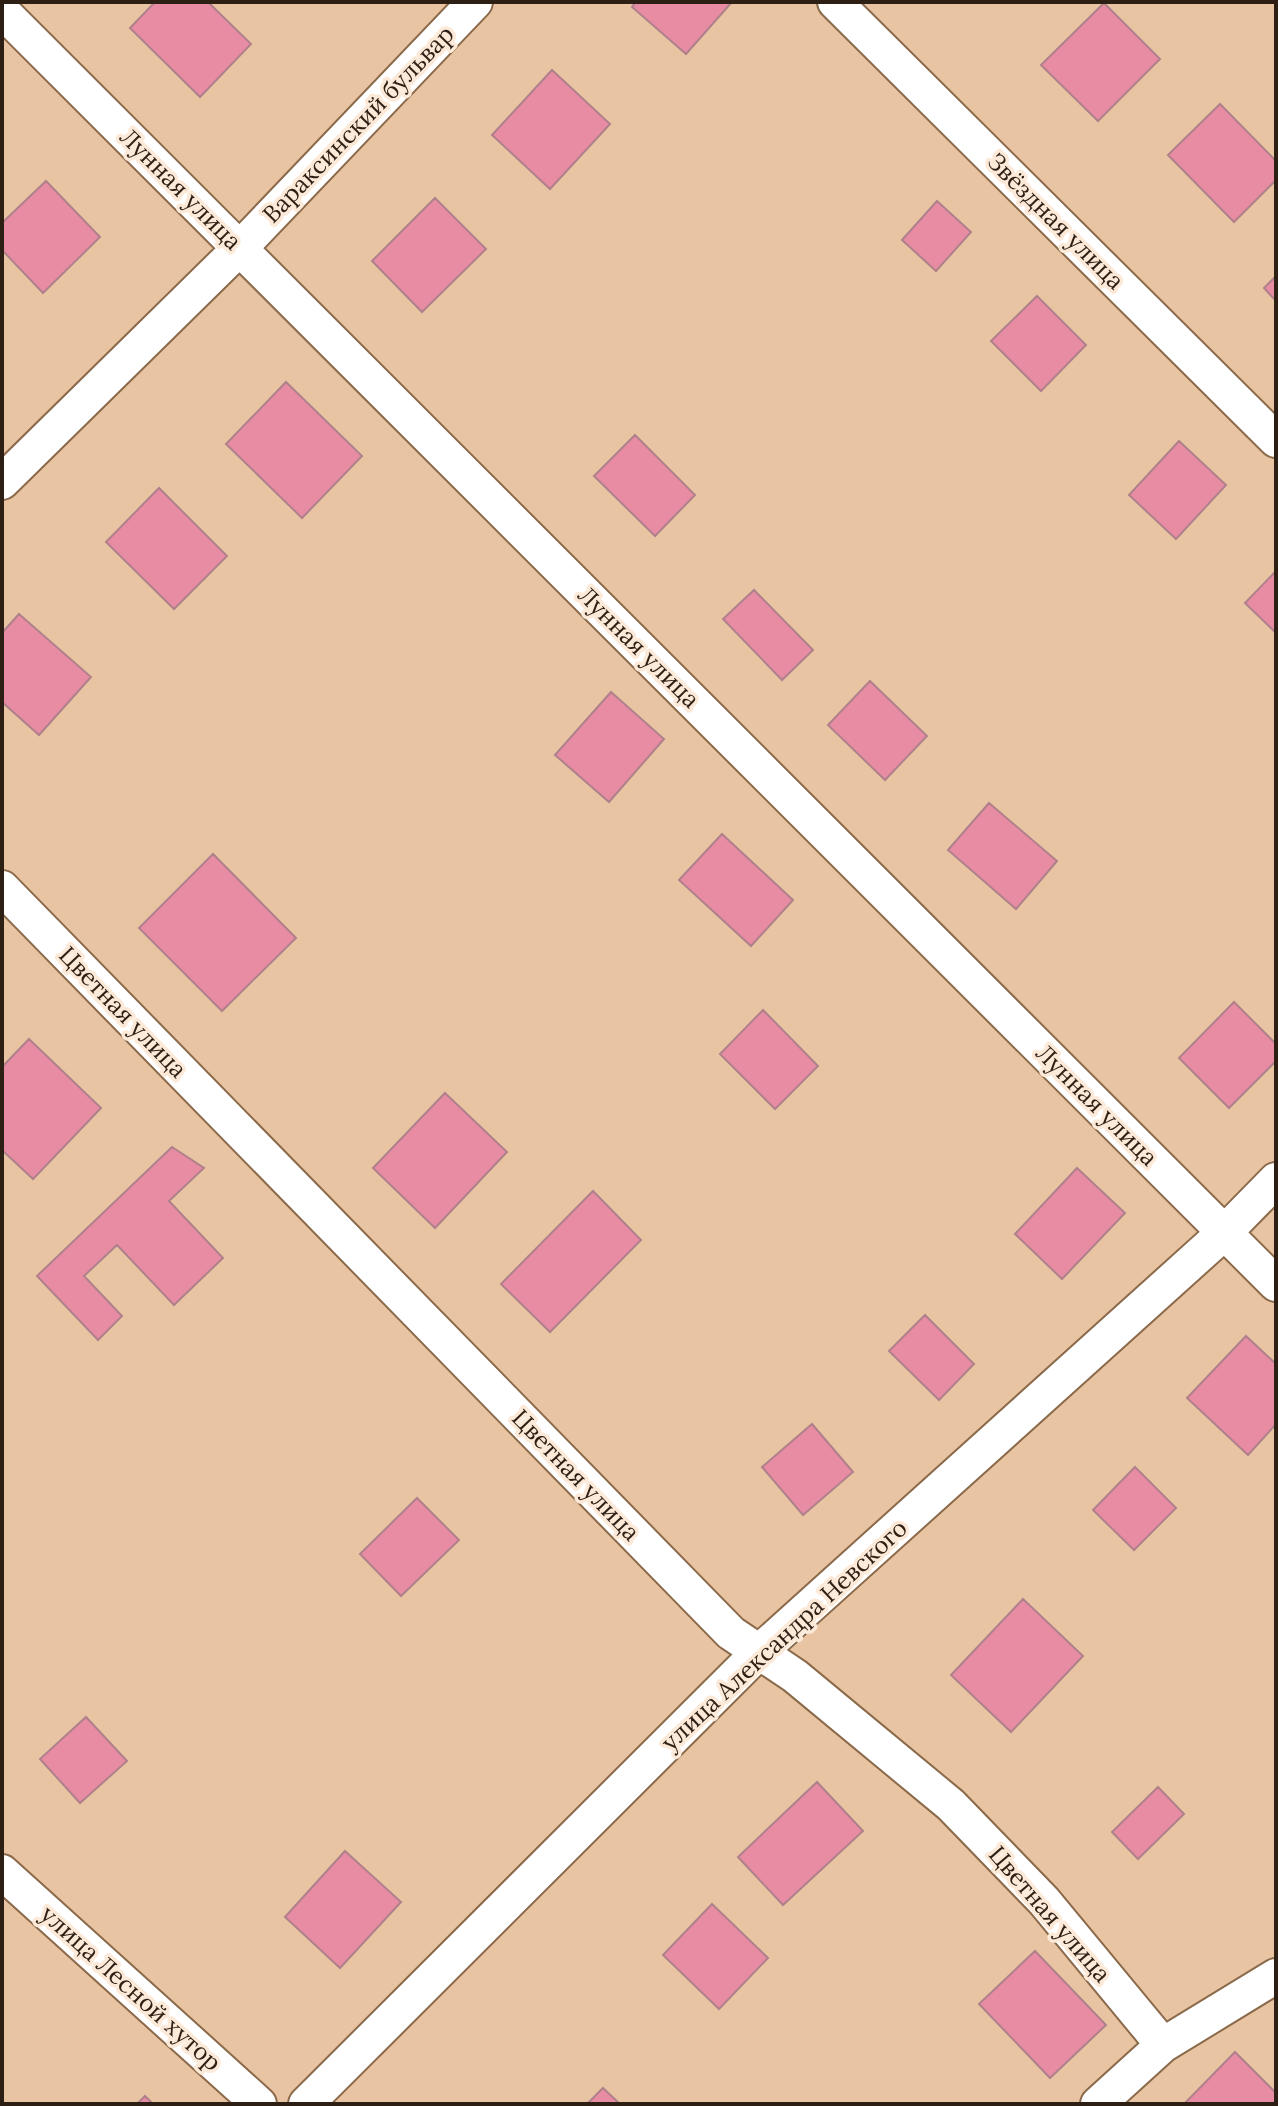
<svg xmlns="http://www.w3.org/2000/svg" width="1278" height="2106" font-family="Lora,serif">
  <style>
    .building { fill: #e78ca3; stroke: #b0808b; stroke-width: 2 }
    .lines { fill: none; stroke-linecap: round; stroke-linejoin: round }
    .minor-casing { stroke: #8a6a4b; stroke-width: 38 }
    .minor { stroke: #fff; stroke-width: 34 }
    .labels { text-anchor: middle; dominant-baseline: central; stroke-width: 7; stroke-linejoin: round; paint-order: stroke }
    .street-label { font-size: 24px; fill: #2d1f13; stroke: #fce9d8 }
  </style>
  <rect width="100%" height="100%" fill="#e9c4a3"/>
  <path class="building" d="M155,2h53l43,42 -51,53 -70,-69z
    M636,2h96l-46,52 -54,-47z
    M1104,3l56,56 -62,62 -57,-56z
    M552,70l58,54 -60,65 -58,-54z
    M1220,104l56,57v19l-42,42 -66,-67z
    M46,181l54,56 -57,56 -41,-43v-27z
    M435,198l51,51 -64,63 -50,-51z
    M937,201l34,31 -35,39 -34,-31z
    M1276,276v25l-12,-13z
    M1037,296l49,49 -45,46 -50,-50z
    M286,382l76,74 -60,62 -76,-74z
    M635,435l60,60 -40,41 -61,-60z
    M1179,441l47,44 -50,54 -47,-44z
    M159,488l68,68 -53,53 -68,-67z
    M1276,571v62l-31,-30z
    M754,590l59,60 -31,30 -59,-61z
    M19,614l72,63 -52,58 -37,-33v-69z
    M870,681l57,55 -42,44 -57,-55z
    M611,692l53,47 -55,63 -54,-47z
    M989,803l68,58 -41,48 -68,-59z
    M722,834l71,66 -42,46 -72,-66z
    M213,854l83,84 -74,73 -83,-83z
    M1234,1002l42,42v17l-47,47 -50,-50z
    M763,1010l55,56 -43,43 -55,-55z
    M29,1039l72,69 -68,71 -31,-29v-83z
    M445,1093l62,59 -72,76 -62,-60z
    M172,1147l32,21 -35,33 54,57 -49,47 -57,-60 -33,31 38,40 -24,24 -61,-64z
    M1077,1168l48,45 -63,66 -47,-45z
    M593,1191l48,49 -91,92 -49,-48z
    M925,1315l49,49 -35,36 -50,-49z
    M1246,1336l30,28v60l-28,31 -61,-57z
    M812,1424l41,48 -50,43 -41,-48z
    M1135,1467l41,41 -42,42 -41,-40z
    M417,1498l42,42 -58,56 -41,-42z
    M1023,1599l60,57 -72,76 -60,-57z
    M86,1717l41,44 -47,42 -40,-44z
    M817,1782l46,49 -80,74 -45,-48z
    M1158,1787l26,27 -46,45 -26,-27z
    M345,1851l56,51 -61,66 -55,-51z
    M712,1904l56,54 -49,51 -56,-54z
    M1035,1951l71,74 -56,53 -71,-74z
    M1235,2052l41,41v11h-92z
    M603,2088l17,16h-33z
    M145,2096l8,8h-16z"/>
  <g class="lines">
    <defs>
      <path id="minor" d="M835,2l441,438
        M2,11l1274,1273
        M2,482l238,-234 235,-246
        M2,888l729,745 64,43 156,129 93,96 119,144
        M2,1872l257,232
        M306,2104l453,-452 466,-420 51,-52
        M1098,2104l65,-59 113,-69"/>
    </defs>
    <use href="#minor" class="minor-casing"/>
    <use href="#minor" class="minor"/>
  </g>
  <g class="labels">
    <g class="street-label">
      <text transform="translate(358 124) rotate(-46)">Вараксинский бульвар</text>
      <text transform="translate(181 189) rotate(45)">Лунная улица</text>
      <text transform="translate(1056 221) rotate(45)">Звёздная улица</text>
      <text transform="translate(639 647) rotate(45)">Лунная улица</text>
      <text transform="translate(123 1012) rotate(46)">Цветная улица</text>
      <text transform="translate(1097 1105) rotate(45)">Лунная улица</text>
      <text transform="translate(576 1475) rotate(46)">Цветная улица</text>
      <text transform="translate(784 1635) rotate(-43)">улица Александра Невского</text>
      <text transform="translate(1050 1914) rotate(49)">Цветная улица</text>
      <text transform="translate(131 1988) rotate(42)">улица Лесной хутор</text>
    </g>
  </g>
  <rect width="1278" height="2106" fill="none" stroke="#2d1f13" stroke-width="8"/>
</svg>
